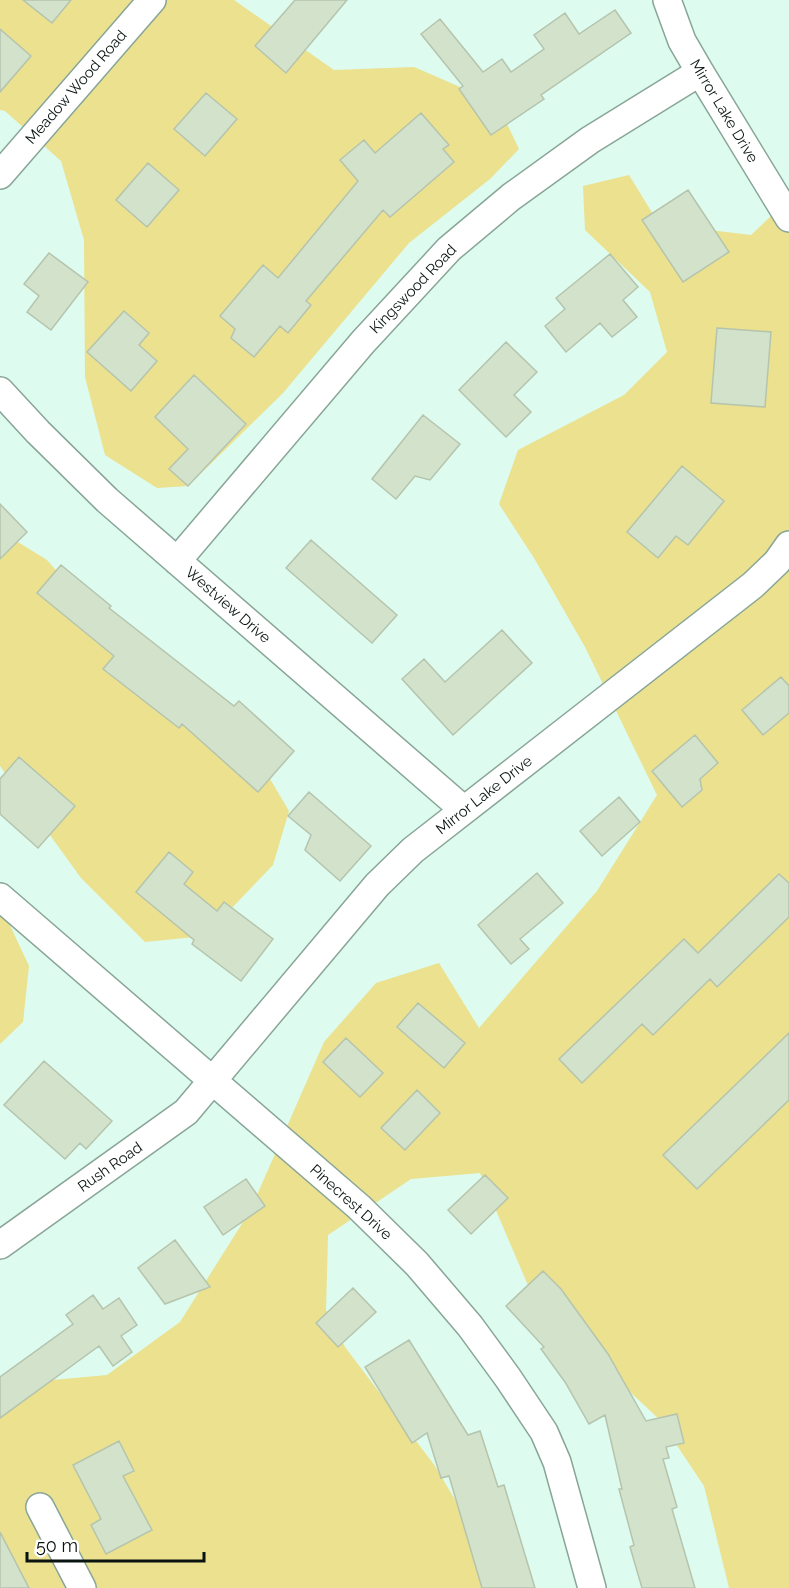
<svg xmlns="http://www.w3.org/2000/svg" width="789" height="1588" font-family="Raleway,sans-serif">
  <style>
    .green { fill: #ebe18f }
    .building { fill: #d3e2cb; stroke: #b5c4ad; stroke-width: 1.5 }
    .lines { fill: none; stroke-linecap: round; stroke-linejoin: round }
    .minor-casing { stroke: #88a598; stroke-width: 30 }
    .minor { stroke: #fff; stroke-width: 27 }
    .labels { text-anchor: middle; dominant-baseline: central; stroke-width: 4.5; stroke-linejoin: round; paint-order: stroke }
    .street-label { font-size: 15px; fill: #091410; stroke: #fff }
  </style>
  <rect width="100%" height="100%" fill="#ddfbee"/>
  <path class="green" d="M0,0h234l100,70 80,-3 83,36 22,46 -29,30 -81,64 -126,150 -95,93 -31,2 -52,-33 -20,-78 -1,-137 -23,-79 -56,-50 -5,-1z
    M629,175l30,49 92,11 38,-36v1389h-60l-25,-102 -44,-66 -124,-116 -56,-131 -69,6 -83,56 -2,75 19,37 90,119 60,101 11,21h-506v-196l19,-9 88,-8 73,-53 70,-111 74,-169 52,-59 63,-20 40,65 118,-137 60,-96 -72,-148 -51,-89 -35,-54 19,-54 106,-55 43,-43 -17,-60 -65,-62 -2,-44z
    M0,531l47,29 103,118 97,62 42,71 -16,54 -68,71 -60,6 -64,-64 -81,-112z
    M0,904l29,62 -6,56 -23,22z"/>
  <path class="building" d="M23,0h48l-19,23z
    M295,0h52l-61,73 -31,-27z
    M615,10l16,23 -90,62 3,4 -53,36 -32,-46 4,-3 -42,-52 19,-15 43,53 19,-13 9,13 33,-23 -10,-14 31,-22 14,21z
    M0,29l31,27 -31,36z
    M206,93l31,26 -32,37 -31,-27z
    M421,113l28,32 -6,4 11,13 -64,55 -7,-7 -77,91 5,4 -23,28 -8,-7 -26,31 -23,-19 4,-9 -15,-13 43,-51 15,13 80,-97 -18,-21 24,-20 11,13z
    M148,163l31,27 -32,37 -31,-27z
    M688,190l41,62 -46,30 -41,-62z
    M49,253l39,29 -37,48 -24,-18 12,-16 -15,-12z
    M610,254l28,33 -15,13 14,17 -25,20 -12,-14 -34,29 -21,-26 20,-17 -9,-11z
    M124,311l25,22 -10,12 18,16 -26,30 -44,-39z
    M717,328l54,4 -6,75 -54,-4z
    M506,342l31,30 -23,23 17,17 -25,25 -47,-47z
    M194,375l52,49 -58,62 -19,-17 19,-20 -33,-32z
    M423,415l37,29 -30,36 -15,-4 -19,23 -24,-20z
    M682,466l42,35 -36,44 -12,-9 -18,22 -31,-26z
    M0,504l27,28 -27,27z
    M311,540l86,75 -25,28 -86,-75z
    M61,565l50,41 -2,2 125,98 5,-5 55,50 -36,41 -76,-68 -3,4 -76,-59 11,-13 -77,-63z
    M502,630l30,33 -79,72 -51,-56 22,-20 21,23z
    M781,677l8,9v27l-26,22 -21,-25z
    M695,735l23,28 -18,16 2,11 -20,17 -30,-36z
    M19,757l56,49 -37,42 -38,-34v-35z
    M309,792l62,54 -31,35 -35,-31 6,-15 -23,-19z
    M619,797l21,25 -38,34 -22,-25z
    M169,852l24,20 -9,12 33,27 7,-9 49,37 -32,42 -49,-37 2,-4 -58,-48z
    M537,873l26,30 -43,36 9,10 -18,15 -33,-39z
    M779,874l10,9v34l-72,70 -7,-8 -57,56 -11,-11 -60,59 -23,-24 125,-120 14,14z
    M418,1003l47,40 -21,25 -47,-41z
    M789,1033v67l-92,89 -34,-34z
    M346,1038l37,35 -23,24 -37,-35z
    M44,1061l68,60 -26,28 -6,-6 -15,16 -61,-54z
    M417,1090l23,23 -35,37 -24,-22z
    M485,1175l23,23 -37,36 -23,-24z
    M246,1179l19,27 -42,29 -19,-28z
    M175,1240l35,47 -45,17 -27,-36z
    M543,1271l18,18 47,65 38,67 31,-7 7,29 -18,4 3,11 -6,1 14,48 -5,2 23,79h-53l-12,-41 4,-2 -15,-56h3l-17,-74 -16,9 -24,-42 -24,-33 3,-2 -38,-41z
    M353,1288l23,24 -38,35 -22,-24z
    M93,1295l10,14 16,-11 18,27 -16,11 11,16 -19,14 -14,-20 -99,72v-41l73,-53 -7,-9z
    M409,1340l59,95 12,-4 18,56 6,-2 31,103h-53l-33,-112 -8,2 -14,-45 -15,10 -47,-76z
    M119,1441l15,30 -11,5 29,54 -46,24 -15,-29 10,-6 -28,-54z
    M0,1532l29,56h-29z"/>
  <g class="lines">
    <defs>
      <path id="minor" d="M667,0l15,41 18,31 89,146
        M0,175l152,-175
        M0,391l38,41 69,68 357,310
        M177,561l186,-219 86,-93 62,-52 79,-57 110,-68
        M0,897l359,310 58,57 53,62 38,52 36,54 13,30 35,126
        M0,1245l186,-133 191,-227 36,-35 340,-265 24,-23 12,-17
        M40,1507l42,81"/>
    </defs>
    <use href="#minor" class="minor-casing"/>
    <use href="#minor" class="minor"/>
  </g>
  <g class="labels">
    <g class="street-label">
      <text transform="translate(76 87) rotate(-49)">Meadow Wood Road</text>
      <text transform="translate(724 111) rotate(59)">Mirror Lake Drive</text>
      <text transform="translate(413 289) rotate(-46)">Kingswood Road</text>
      <text transform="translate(228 605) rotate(41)">Westview Drive</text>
      <text transform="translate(484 795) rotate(-38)">Mirror Lake Drive</text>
      <text transform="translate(110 1167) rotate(-35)">Rush Road</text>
      <text transform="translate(351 1202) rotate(42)">Pinecrest Drive</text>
    </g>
  </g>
  <path d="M27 1552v9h177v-9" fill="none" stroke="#091410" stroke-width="3"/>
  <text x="36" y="1552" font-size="18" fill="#091410" stroke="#ffffff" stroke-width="4.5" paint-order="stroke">50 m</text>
</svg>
